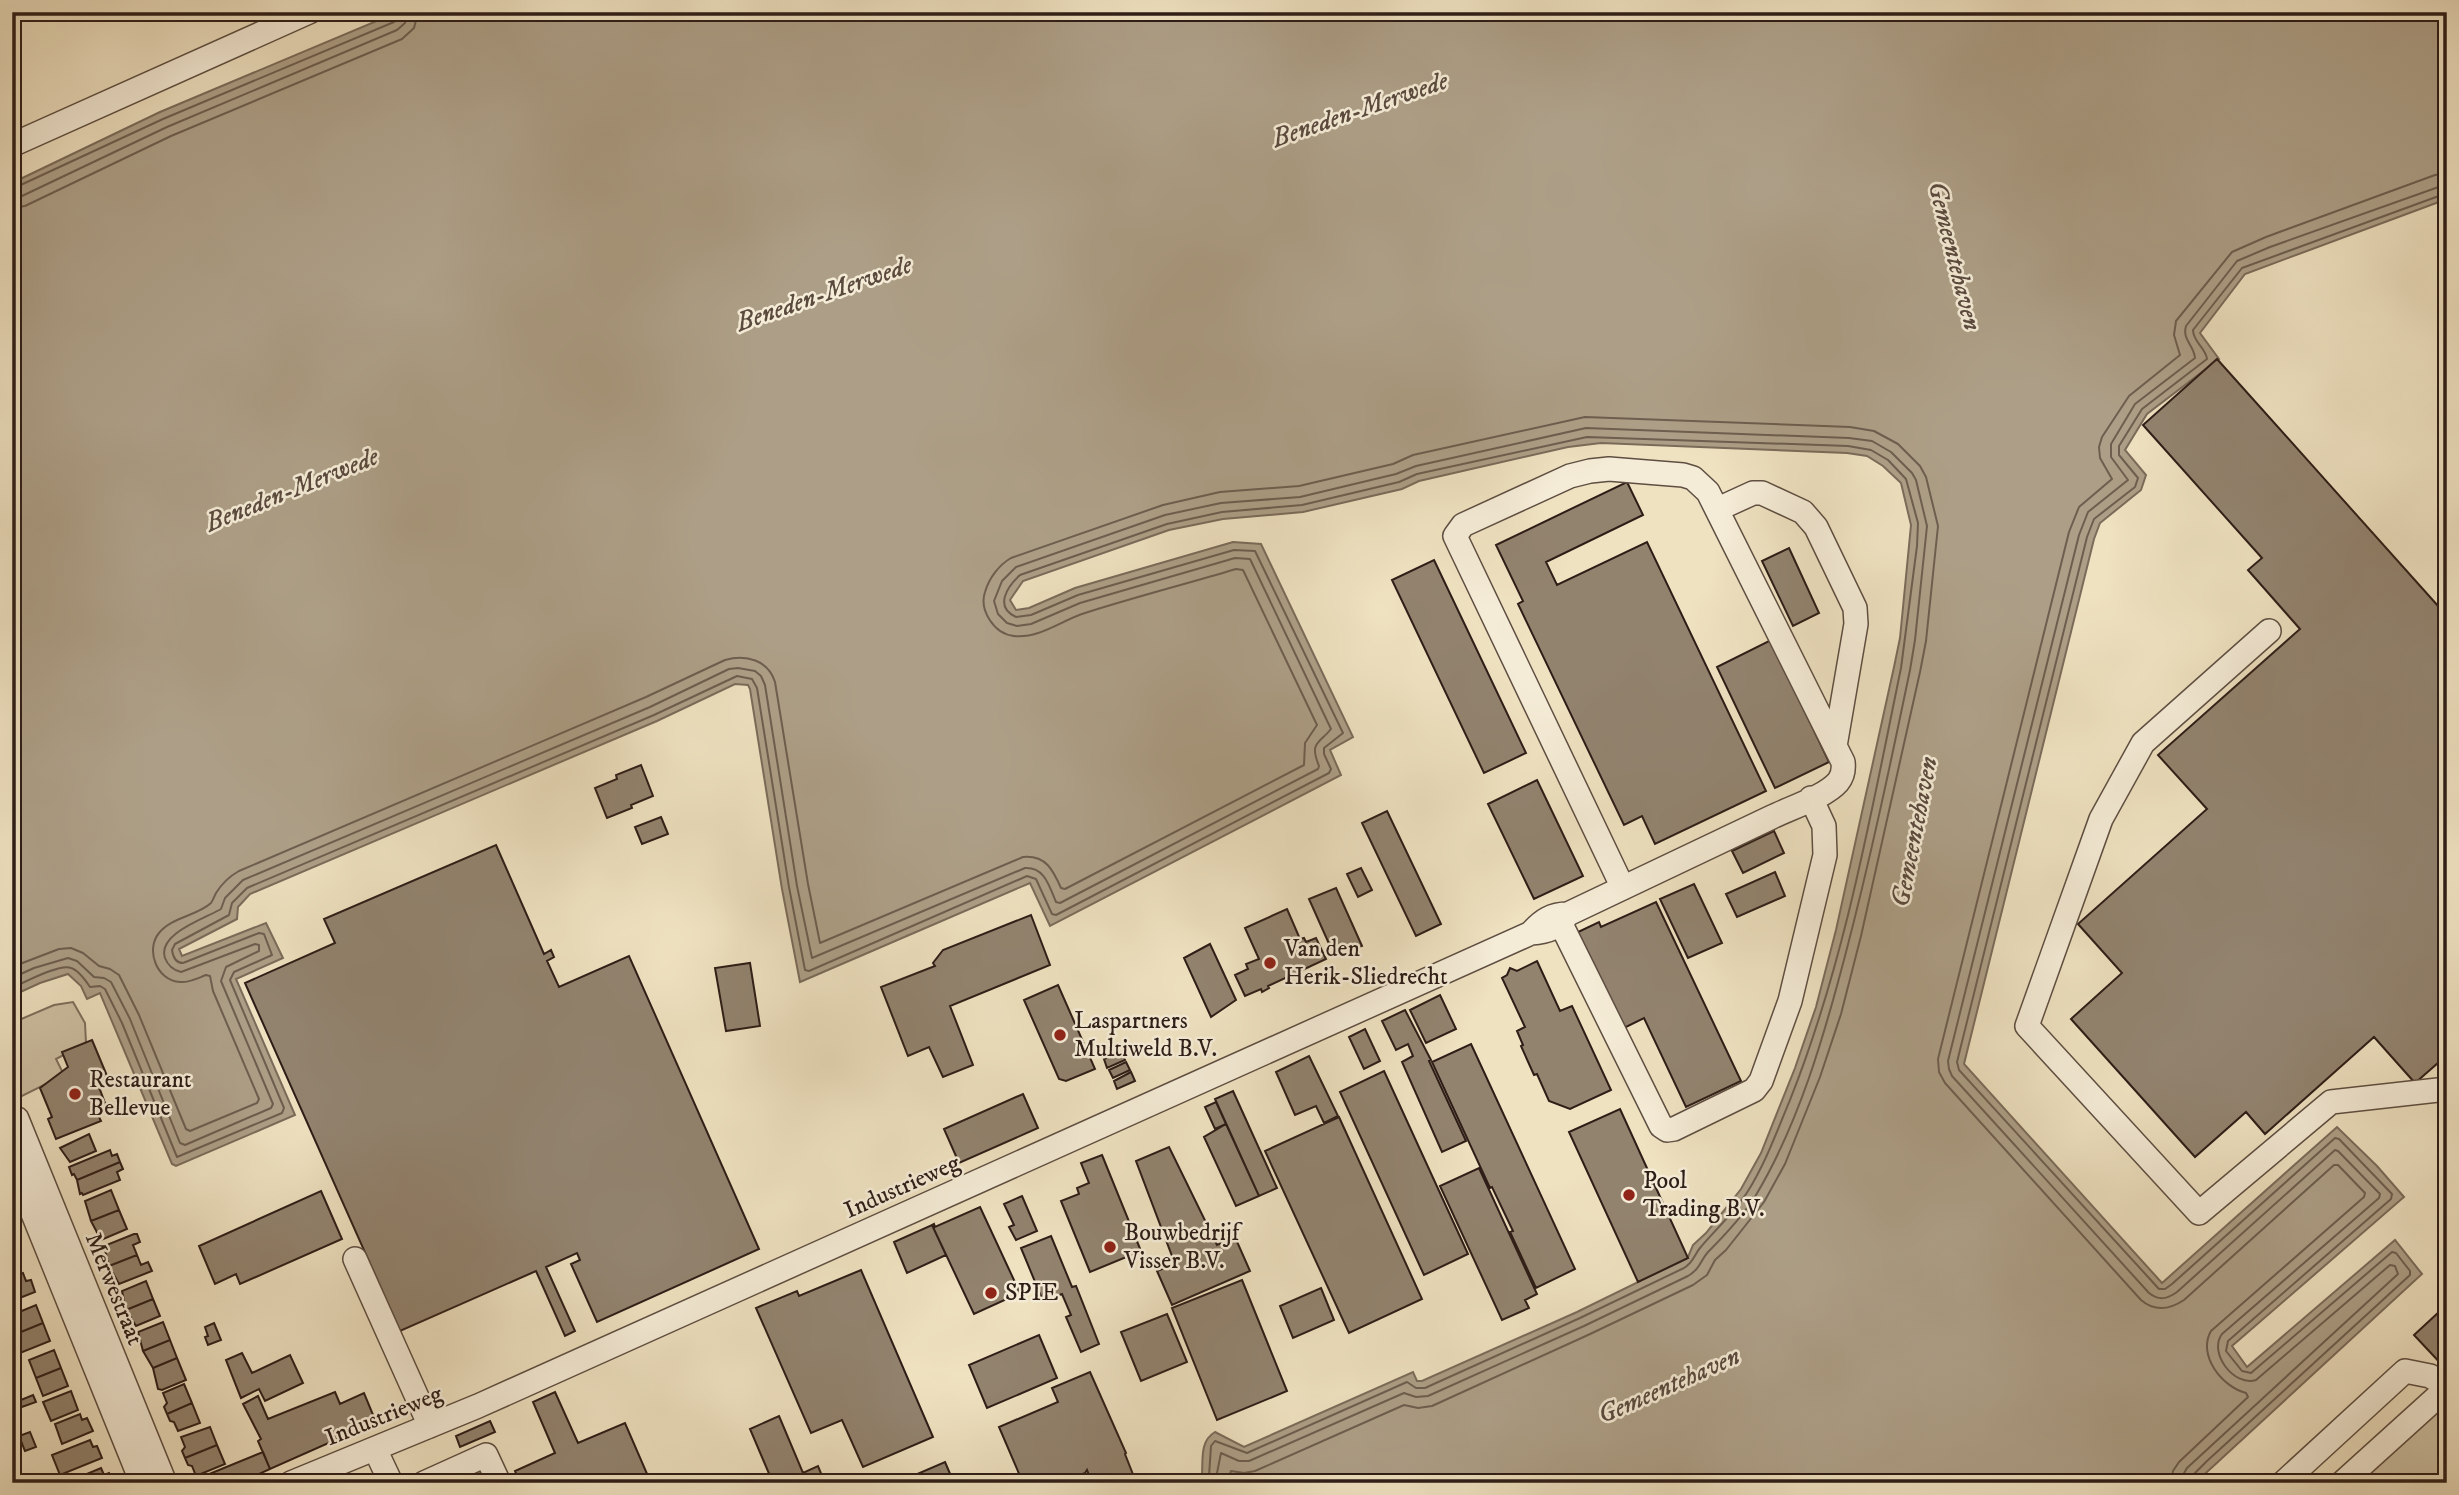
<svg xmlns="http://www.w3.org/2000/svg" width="2459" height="1495" font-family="'IM FELL DW Pica',serif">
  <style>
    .green { fill: #cec1a4; stroke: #7e6f5e; stroke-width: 2 }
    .water { fill: #ad9f87; stroke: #7a6b5a; stroke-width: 2 }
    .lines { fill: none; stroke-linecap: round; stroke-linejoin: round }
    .shore { stroke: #6d5e4f; stroke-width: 2 }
    .building { fill: #92836f; stroke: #2d1d17; stroke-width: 2 }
    .minor-casing { stroke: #5e4e42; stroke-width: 26 }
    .minor { stroke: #f5ecd7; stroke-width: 23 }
    .poi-dot { fill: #8f2418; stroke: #f5ecd7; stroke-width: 2.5 }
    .labels { text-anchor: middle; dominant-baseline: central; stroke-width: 5; stroke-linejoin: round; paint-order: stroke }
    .poi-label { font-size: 24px; fill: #2d1d17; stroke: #f5ecd7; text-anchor: start }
    .street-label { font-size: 24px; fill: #2d1d17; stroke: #f5ecd7 }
    .water-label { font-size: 26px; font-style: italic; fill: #5a4a3e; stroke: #f5ecd7 }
  </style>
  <rect width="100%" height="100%" fill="#efe2c1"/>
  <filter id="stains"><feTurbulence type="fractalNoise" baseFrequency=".00286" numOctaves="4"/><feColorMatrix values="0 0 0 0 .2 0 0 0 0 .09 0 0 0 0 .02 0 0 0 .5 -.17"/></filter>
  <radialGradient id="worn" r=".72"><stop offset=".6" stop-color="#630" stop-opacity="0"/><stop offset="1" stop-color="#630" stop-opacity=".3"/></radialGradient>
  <path class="green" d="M73,1002l12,21 1,20 -30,16 8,16 -52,26v-78l42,-18z
    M2447,1400v79l-5,4h-86z"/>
  <path class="water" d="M398,12h2049v187l-202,75 -45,59 19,26 -72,55 -22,36 21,25 -5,15 -41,33 -6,16 -130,525 198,219 175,-156 40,39 27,31 -172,149 15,21 148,-127 27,34 -227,209h-1012l19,-9c1,-16 -2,-33 13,-42l29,15 169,-75 4,9h5l155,-69 104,-51 7,-4 5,-12 13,-12 35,-44 20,-36 34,-85 21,-61 20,-77 58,-263 6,-29 11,-113 -10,-42 -18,-17 -16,-10 -20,-3 -246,-10 -33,4 -149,34 -17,8 -99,23 -80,7 -54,11 -146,51 -13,19 6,10 13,-2 46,-20 158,-46 28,2 92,193 -23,13 11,25 -291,151 -20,-43 -230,99 -18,-93 -32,-200 -2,-4 -13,-1 -78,37 -407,173 -12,13 -1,12 -58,30 3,7 84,-33 17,35 -47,21 59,136 -119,51 -4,-2 -72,-171 -13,6 -6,-13 -13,-12 -28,9 -28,13v-813l148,-71z"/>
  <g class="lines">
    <path class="shore" d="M12,189l151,-70 231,-97 4,-4v-6
      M12,197l10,-1 145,-69 230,-97 8,-7 2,-11
      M12,208l13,-2 146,-70 231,-97 12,-11 4,-16
      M12,967l47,-18 12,-1 12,5 16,13 11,3 9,6 20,40 47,114 4,2 67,-28 2,-4 -46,-108 -3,-15 -4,-1c-8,3 -17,8 -26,7 -23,-1 -35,-32 -21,-49 13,-16 38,-17 52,-30 1,-1 4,-8 5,-10 5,-8 14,-17 23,-22l407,-174 79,-37c21,-6 43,0 50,22l33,202 12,59 203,-86c23,-2 30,13 38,31l4,1 239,-124 1,-22 12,-18 -74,-155 -7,-1c-50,15 -101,28 -151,44 -23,7 -46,26 -71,23 -20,-2 -35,-26 -29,-44 4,-14 14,-27 26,-34l152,-53 57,-13 79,-6 94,-22 20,-9 172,-38 265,10 24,4 24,13 22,22 6,11 12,49 -12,115 -6,31 -59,264 -20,78 -21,63 -35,87 -21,38 -38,48 -11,10 -8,15 -14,10 -105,50 -156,71 -14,2 -14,-3 -149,66 -11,2 -13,-2 -4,12
      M12,978l22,-10 34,-10 9,3 17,16 10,1 7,4 19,37 50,124 5,2 86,-37 2,-4 -52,-123 5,-14 33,-16v-6l-4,-1 -74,28c-8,-2 -13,-6 -16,-14 -8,-24 39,-39 56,-49l4,-11 18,-18 407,-173 79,-38 9,-1 17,3 6,5 4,9 32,201 15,72 213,-90c20,-1 24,18 31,34l4,1 258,-134 1,-3c-10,-24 0,-22 12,-37l-81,-170 -15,-1 -155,45 -49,21 -14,2 -10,-3 -9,-9 -4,-13 8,-20 14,-14 149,-52 56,-12 79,-6 96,-23 20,-8 170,-38 263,10 23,3 19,11 21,21 4,7 11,46 -12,114 -5,30c-20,96 -40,191 -65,286 -21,80 -46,167 -89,239 -13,21 -31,40 -48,57 -8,9 -7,16 -20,24l-104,50 -156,70 -12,1 -12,-4 -155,68h-10l-18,-8 -6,30
      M12,988c11,-5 48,-25 59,-20 7,2 15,13 19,19l10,-1 5,3 17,34 55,134 105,-44 2,-5 -54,-128 4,-8 38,-17 -8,-21 -5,-1 -76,30c-7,0 -10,-6 -11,-13l3,-6 54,-29 3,-12 15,-15 407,-173 83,-39 15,3 5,9 32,199 16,83 4,1 218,-95 9,3 16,35 4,1 273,-142 2,-4 -7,-15v-6l19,-15 -88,-182 -21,-1 -156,45 -47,20 -15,2c-22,-10 -9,-30 4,-42l147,-51 55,-12 80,-7 97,-23 18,-8 170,-37 261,9 23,4 17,10 18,19 12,44 -1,23 -16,122c-30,145 -56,294 -111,432 -13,31 -24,62 -42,91 -13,21 -32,38 -48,57 -6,7 -6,14 -16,20l-104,50 -155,70h-9l-9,-6 -160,71 -32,-12 -4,5 -2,30 -8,7
      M2171,1483l2,-12 6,-9 69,-65 -2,-4c-24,-6 -49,-38 -35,-62l153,-134 1,-4 -27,-28h-4l-150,135c-15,10 -29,12 -43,0l-196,-217 -6,-11 -1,-13 131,-527 10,-25 33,-28 -12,-21 -1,-11 3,-10 27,-41 51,-41 -6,-20 2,-14 56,-69 34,-15 169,-62 12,-2
      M2182,1483l1,-8 4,-7 211,-194 -3,-8 -5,-1 -134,115c-22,7 -48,-27 -34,-46l157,-136 1,-4 -42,-43 -3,-1 -158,142c-10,7 -18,9 -28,1l-197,-217 -3,-7 -1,-8 131,-526 9,-23 40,-32 -17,-23v-13l24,-40 60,-46c-1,-13 -13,-18 -9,-32l51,-65 33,-14 177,-63
      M2191,1483l1,-7 15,-15 203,-186v-4l-14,-18 -4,-1 -141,121 -9,-2 -16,-20 2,-10 163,-142 1,-5 -53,-55 -4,-1 -163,146 -7,5h-6l-200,-219 -2,-8 130,-525 7,-18 41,-32 3,-9 -19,-23v-9l23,-37 65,-50c-1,-11 -14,-17 -14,-29l49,-62 205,-75"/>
  </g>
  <path class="building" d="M2217,359l230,257v439l-32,28 -41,-46 -109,97 -19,-22 -51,45 -124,-138 51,-46 -44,-49 129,-115 -49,-54 142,-126 -52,-59 14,-12 -119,-133z
    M1627,482l16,33 -97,47 11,23 90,-43 119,249 -111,53 -13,-28 -18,9 -106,-221 5,-3 -27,-56z
    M1789,548l30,65 -26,13 -31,-65z
    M1434,560l92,193 -42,20 -92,-193z
    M1771,640l58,122 -54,26 -58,-121z
    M641,765l12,31 -22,9 1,3 -25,10 -12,-30 22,-9 -1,-4z
    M1537,780l46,96 -49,23 -46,-95z
    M1387,811l54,113 -25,12 -54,-113z
    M661,817l7,17 -26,10 -7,-17z
    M1774,831l10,22 -41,20 -11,-22z
    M496,845l48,109 7,-4 3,7 -7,4 12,26 70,-31 130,293 -162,73 -26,-58 9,-4 -3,-7 -31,14 29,64 -10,5 -29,-65 -136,60 -155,-348 90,-40 -11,-24z
    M1361,868l11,22 -14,7 -11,-23z
    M1775,872l10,24 -48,21 -11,-23z
    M1694,884l28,59 -34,15 -28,-59z
    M1336,888l26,58 -28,9 -25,-56z
    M1656,902l85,179 -55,26 -42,-89 -22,11 -46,-96 23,-11 2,5z
    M1287,909l13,30 4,-1 2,4 10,-4 10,21 -58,27 1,2 -7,4 -1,-3 -16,7 -10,-21 13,-6 -2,-5 13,-5 -14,-31z
    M1031,915l19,50 -100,41 23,59 -30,12 -14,-30 -21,9 -27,-69 54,-21 -2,-3 10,-13z
    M1210,944l26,56 -25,17 -27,-59z
    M1537,961l23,50 12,-5 39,84 -41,19 -21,-8 -12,-27 -3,1 -13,-29 2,-1 -6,-14 8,-4 -23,-49 5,-3 3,-7 7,3z
    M750,963l10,63 -34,5 -11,-63z
    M1058,985l37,84 -29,12 -7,-2 -35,-79z
    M1440,995l16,34 -30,14 -16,-33z
    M1405,1010l26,50 -2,1 37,80 -24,11 -40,-90 11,-6 -5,-12 -12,6 -14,-29z
    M1365,1029l15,32 -16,8 -15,-32z
    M92,1040l18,43 -11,4 9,24 -10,4 3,6 -45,18 -8,-20 4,-2 -12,-29 28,-21 -6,-15z
    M1471,1044l104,225 -39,19 -26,-56 3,-1 -21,-44 -2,1 -58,-126z
    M1122,1052l3,8 -18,8 -3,-9z
    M1309,1056l29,60 -14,7 -8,-17 -21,9 -19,-43z
    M1126,1062l4,8 -17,8 -4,-8z
    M1384,1071l84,183 -44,21 -84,-183z
    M1131,1072l4,9 -18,8 -3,-8z
    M1233,1091l44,97 -18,8 -44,-97z
    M1023,1094l15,34 -79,35 -15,-34z
    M1216,1102l10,22 -11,5 -10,-22z
    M1620,1109l68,149 -50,24 -69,-150z
    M1339,1117l83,182 -73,34 -84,-182z
    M1226,1124l33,72 -23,10 -32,-69z
    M89,1134l7,17 -26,11 -10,-14z
    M1169,1147l48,98 18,-8 15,34 -78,34 -15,-34 18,-7 -39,-103z
    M110,1150l2,6 5,-2 3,8 -43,18 -3,-6 -2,1 -3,-8z
    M1102,1155l39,96 -51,21 -29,-71 18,-7 -2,-6 12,-5 -8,-20z
    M120,1162l3,7 -6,3 3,8 -37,15 -1,-2 -2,1 -3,-14z
    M1479,1168l58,126 -12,6 4,8 -27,12 -62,-134z
    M111,1190l8,20 -28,11 -6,-20z
    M321,1191l21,48 -102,45 -4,-10 -21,10 -16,-38z
    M1022,1196l15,35 -21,9 -7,-13 5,-2 -10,-21z
    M980,1207l40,86 -46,21 -42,-89 2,-1 1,3z
    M119,1210l8,19 -26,11 -10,-19z
    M932,1225l14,30 -39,18 -13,-31z
    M134,1234h3l3,8 -7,3 4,10 -28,11 -5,-20z
    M1051,1236l21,51 4,-1 23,58 -18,8 -15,-35 5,-2 -9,-21 -19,7 -22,-53z
    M137,1255l4,10 7,-3 4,9 -33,13 -10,-18z
    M861,1270l72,167 -70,30 -21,-47 -31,13 -55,-125 41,-17 2,5z
    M23,1273l3,8 5,-1 4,12 -23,9v-24z
    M1242,1280l45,111 -70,29 -45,-112z
    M146,1281l7,18 -27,11 -4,-19z
    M1321,1288l13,32 -41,18 -13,-32z
    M153,1299l7,17 -24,10 -10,-16z
    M36,1305l7,18 -27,11 -4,-8v-11z
    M2439,1312l8,8 -2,48 -31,-33z
    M1167,1314l20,48 -46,19 -20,-49z
    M163,1322l7,18 -27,11 -5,-19z
    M43,1323l7,18 -30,12 -4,-8 3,-1 -3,-10z
    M214,1323l7,17 -13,5 -3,-8 3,-1 -3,-9z
    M1039,1335l18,43 -70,30 -18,-43z
    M170,1340l7,18 -24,10 -10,-17z
    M54,1350l7,18 -25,10 -7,-18z
    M242,1353l10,20 38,-18 13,28 -38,18 -6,-12 -18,9 -15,-38z
    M177,1358l9,22 -24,10 -4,-1 -5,-21z
    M61,1368l7,18 -25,10 -7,-18z
    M1090,1372l36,81 -1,1 9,23 -13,6h-29l-5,-13 -2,3 -23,10h-39l-24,-56 59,-25 -6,-14z
    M184,1384l8,19 -25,11 -3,-7 3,-4 -4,-10z
    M71,1391l7,19 -27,11 -8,-19z
    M335,1392l5,12 24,-11 12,29 -106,47 -12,-28 3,-2 -18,-35 15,-8 10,23z
    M555,1392l23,51 47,-20 26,60h-131l-5,-12 40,-18 -22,-51z
    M33,1395l3,7 -17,6 -3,-6z
    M192,1403l8,20 -22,8 -4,-9 -4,-1 -3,-7z
    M80,1414l2,6 5,-2 6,13 -31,13 -7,-20z
    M779,1416l24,57 15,-7 7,17h-52l-23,-54z
    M490,1421l5,11 -35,15 -4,-11z
    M210,1427l7,18 -32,13 -3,-7 3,-4 -4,-10z
    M30,1432l6,15 -11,4 -6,-15z
    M90,1440l3,7 4,-1 5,12 -42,17 -8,-20z
    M217,1445l8,19 -29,12 -4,-10 -4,-1 -3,-7z
    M263,1452l7,17 -31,14h-40l-2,-4z
    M945,1462l9,21h-52l-1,-2z
    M101,1468l3,7 5,-2 4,10h-34l-2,-5z
    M481,1468l6,15h-39z"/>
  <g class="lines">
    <defs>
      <path id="minor" d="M12,145l297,-133
        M1718,509l35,-16h9l41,19 13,15 39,81 1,16 -21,122
        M2269,631l-126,112 -42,76 -74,207 172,187 132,-111 116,-13
        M1568,914c68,-32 136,-65 204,-97 18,-9 53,-20 66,-35 5,-6 6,-12 5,-20l-135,-270 -15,-14 -10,-3 -74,-6 -19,2 -20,5 -107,49 -8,11 168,352
        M1561,924l100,202 6,4 7,-1 80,-39 7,-9 29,-80 35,-146 -1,-29 -13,-28
        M12,1119h5l148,364
        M12,1162l130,321
        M355,1259l75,167
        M375,1449l16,34
        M291,1483l187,-77 1053,-473c17,-1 27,-5 37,-19 -16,0 -26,6 -37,19
        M424,1483l62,-28 13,28
        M2283,1483l122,-112 25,5 17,10
        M2342,1483l105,-95"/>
    </defs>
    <use href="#minor" class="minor-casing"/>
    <use href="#minor" class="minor"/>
  </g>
  <g class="poi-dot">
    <circle cx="1270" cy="963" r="7"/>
    <circle cx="1060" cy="1035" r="7"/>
    <circle cx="75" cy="1094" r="7"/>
    <circle cx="1629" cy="1195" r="7"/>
    <circle cx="1110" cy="1247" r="7"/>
    <circle cx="991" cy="1293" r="7"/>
  </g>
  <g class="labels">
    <g class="poi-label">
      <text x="1284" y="949">Van den<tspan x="1284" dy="28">Herik-Sliedrecht</tspan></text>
      <text x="1074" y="1021">Laspartners<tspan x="1074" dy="28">Multiweld B.V.</tspan></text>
      <text x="89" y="1080">Restaurant<tspan x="89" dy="28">Bellevue</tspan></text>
      <text x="1643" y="1181">Pool<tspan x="1643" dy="28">Trading B.V.</tspan></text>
      <text x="1124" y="1233">Bouwbedrijf<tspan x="1124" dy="28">Visser B.V.</tspan></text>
      <text x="1005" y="1293">SPIE</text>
    </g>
    <g class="street-label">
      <text transform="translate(902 1187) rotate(-24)">Industrieweg</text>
      <text transform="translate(114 1289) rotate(68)">Merwestraat</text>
      <text transform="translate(384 1416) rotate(-22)">Industrieweg</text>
    </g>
    <g class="water-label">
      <text transform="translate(1360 110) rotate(-19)">Beneden-Merwede</text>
      <text transform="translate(1954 256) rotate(76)">Gemeentehaven</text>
      <text transform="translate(824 294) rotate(-19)">Beneden-Merwede</text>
      <text transform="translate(292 490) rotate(-22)">Beneden-Merwede</text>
      <text transform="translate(1915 832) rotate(-79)">Gemeentehaven</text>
      <text transform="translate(1669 1386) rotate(-24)">Gemeentehaven</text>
    </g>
  </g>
  <rect width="2459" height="1495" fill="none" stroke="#efe2c1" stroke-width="42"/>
  <rect x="14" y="14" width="2431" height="1467" fill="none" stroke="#2d1d17" stroke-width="3.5"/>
  <rect x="21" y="21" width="2417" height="1453" fill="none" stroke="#2d1d17" stroke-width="2"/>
  <rect width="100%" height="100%" filter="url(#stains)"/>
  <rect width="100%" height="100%" fill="url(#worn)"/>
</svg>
